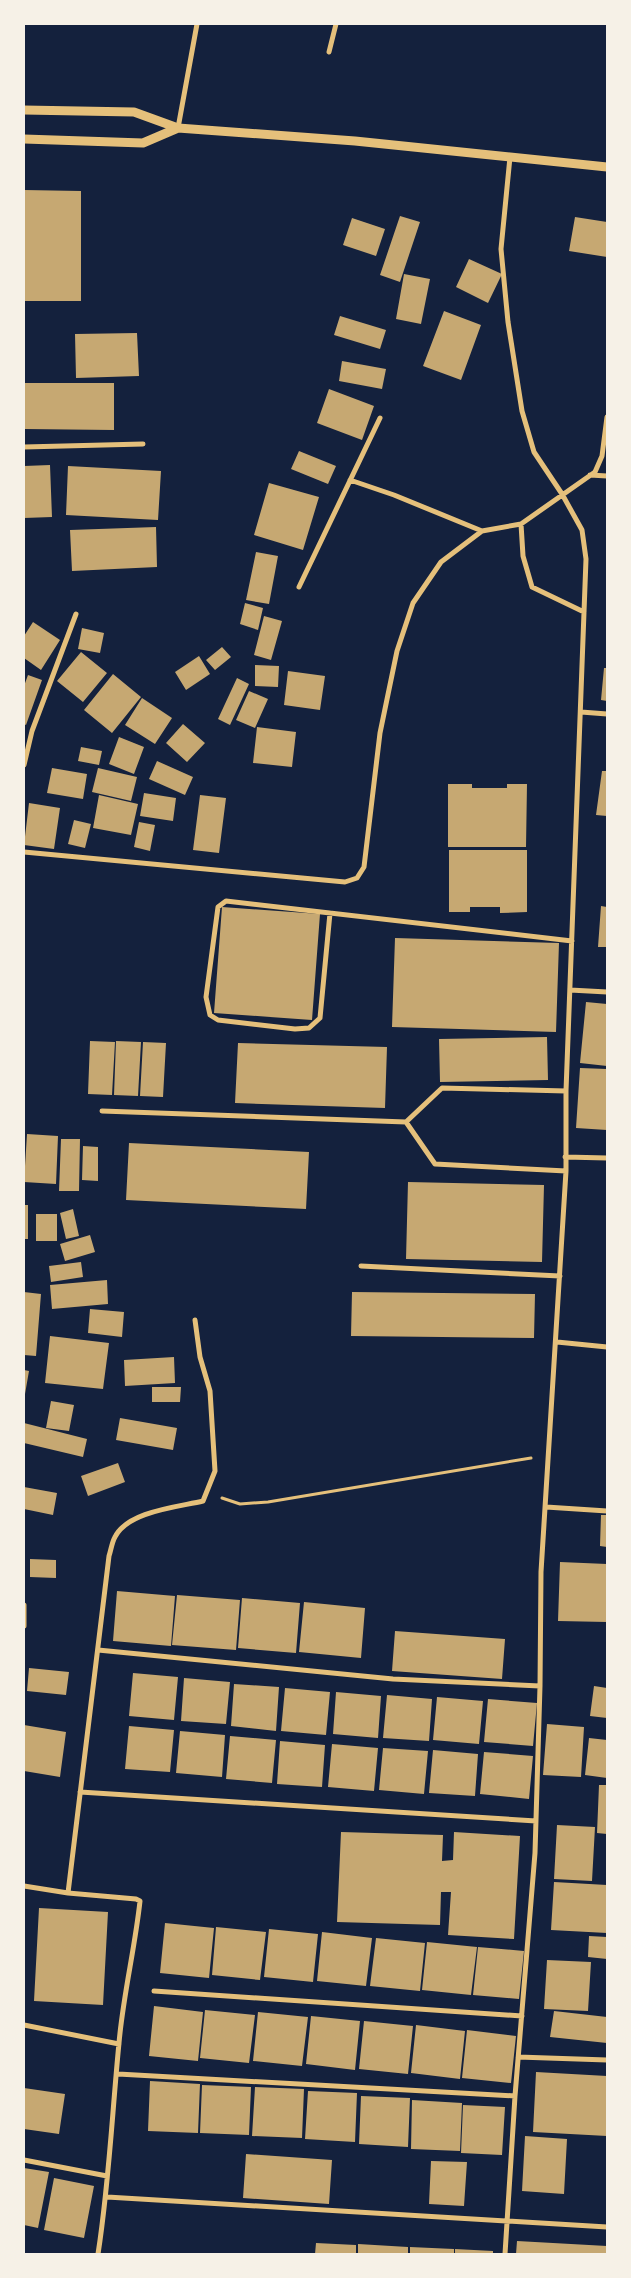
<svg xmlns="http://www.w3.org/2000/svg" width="631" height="2278" font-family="'Libre Baskerville',serif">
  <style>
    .building { fill: #c6a872 }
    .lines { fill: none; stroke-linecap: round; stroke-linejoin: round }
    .path { stroke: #e5c07b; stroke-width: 3 }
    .minor { stroke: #e5c07b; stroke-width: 5 }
    .tertiary { stroke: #e5c07b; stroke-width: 9 }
  </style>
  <rect width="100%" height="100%" fill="#14213d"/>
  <path class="building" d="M24,190l57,1v110h-57z
    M400,216l20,6 -20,60 -20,-7z
    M575,217l32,5v35l-38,-6z
    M352,218l33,11 -9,27 -33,-11z
    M469,259l33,15 -14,29 -32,-16z
    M404,274l26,5 -9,45 -25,-5z
    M444,311l37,14 -20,55 -38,-14z
    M340,316l46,14 -6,19 -46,-14z
    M137,333l2,43 -63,2 -1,-44z
    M342,361l44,8 -4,20 -43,-8z
    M24,383h90v47l-90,-1z
    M329,389l45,17 -12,34 -45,-17z
    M299,451l37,15 -8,18 -37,-15z
    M50,465l2,52 -28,1v-52z
    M68,466l93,5 -3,49 -92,-5z
    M269,483l50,14 -16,53 -49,-15z
    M156,527l1,40 -85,4 -2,-41z
    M256,552l22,4 -9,48 -23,-4z
    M245,603l18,5 -5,22 -18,-6z
    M264,616l18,5 -11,39 -17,-5z
    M33,622l27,18 -19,30 -17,-12v-22z
    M82,628l22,5 -4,20 -22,-4z
    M222,647l9,10 -16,13 -9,-10z
    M81,652l26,21 -24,29 -26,-21z
    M199,656l11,18 -24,16 -11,-18z
    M255,665l24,1 -1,21 -23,-1z
    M604,668h3v33l-6,-1z
    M288,671l37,5 -5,34 -36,-5z
    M113,674l28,23 -29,36 -28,-23z
    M28,675l14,5 -16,45 -2,-1v-38z
    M237,678l12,6 -19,41 -12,-6z
    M249,691l19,8 -13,29 -19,-8z
    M142,698l30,20 -17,26 -30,-19z
    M183,724l22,19 -18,19 -21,-19z
    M257,727l39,5 -4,35 -39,-4z
    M119,737l25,10 -10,27 -25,-10z
    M81,747l21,4 -3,14 -21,-4z
    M157,761l36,16 -8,18 -36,-16z
    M52,768l35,6 -4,25 -36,-6z
    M98,768l39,9 -6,24 -39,-9z
    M602,771h5v45l-11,-1z
    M448,784h24v4h35v-4h20l-1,63h-78z
    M144,793l32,5 -3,23 -33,-5z
    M99,795l39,9 -7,31 -38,-7z
    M200,795l26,3 -7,55 -26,-3z
    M29,803l31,5 -6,41 -30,-4z
    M74,820l17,4 -6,24 -17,-4z
    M139,822l16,3 -5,26 -16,-4z
    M449,850h78v62l-27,1v-6h-30v5h-21z
    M601,906l6,1v40h-9z
    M222,907l98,7 -8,106 -98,-7z
    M395,938l164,5 -3,89 -164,-5z
    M586,1002l21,2v62l-27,-3z
    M547,1037l1,43 -108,2 -1,-43z
    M90,1041l25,1 -3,53 -24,-1z
    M116,1041l25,1 -3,54 -24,-1z
    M143,1042l23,1 -3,54 -23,-1z
    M238,1043l149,4 -2,61 -150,-5z
    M580,1068l27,1v61l-31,-2z
    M27,1134l31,2 -2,48 -32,-2z
    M61,1139h19l-1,52h-20z
    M129,1143l180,9 -3,57 -180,-9z
    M83,1146l15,1v34l-16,-1z
    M408,1182l136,3 -2,77 -136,-3z
    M24,1205h4v34h-4z
    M73,1209l6,27 -13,3 -6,-26z
    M36,1214h21v27h-21z
    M90,1235l5,17 -30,9 -5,-17z
    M81,1262l2,15 -32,5 -2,-16z
    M107,1280l1,24 -56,5 -2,-24z
    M24,1292l17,2 -5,62 -12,-1z
    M352,1292l183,2 -1,44 -183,-2z
    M90,1309l34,3 -2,25 -34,-4z
    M50,1336l59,7 -6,46 -58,-6z
    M174,1357l1,26 -50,3 -1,-26z
    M24,1370l5,1 -4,23h-1z
    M152,1387h29l-1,15h-28z
    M51,1401l23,4 -5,26 -23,-3z
    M120,1418l57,10 -4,22 -57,-10z
    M24,1423l63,16 -4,18 -59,-14z
    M118,1463l7,19 -37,14 -7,-20z
    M24,1487l33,6 -4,22 -29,-6z
    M601,1515h6v32l-7,-1z
    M30,1559l26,1v18l-26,-1z
    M560,1562l47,2v58l-49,-1z
    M117,1591l58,5 -4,50 -58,-5z
    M177,1595l63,5 -4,50 -64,-5z
    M242,1598l58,5 -4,50 -58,-5z
    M304,1602l61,6 -4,50 -62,-6z
    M395,1631l110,8 -3,40 -110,-8z
    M29,1668l40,4 -3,23 -39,-4z
    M133,1673l45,4 -4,43 -45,-4z
    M184,1678l46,4 -4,42 -45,-3z
    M234,1684l45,3 -3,44 -45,-5z
    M594,1686l13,2v30l-17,-2z
    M285,1688l45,4 -4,43 -45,-4z
    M336,1692l45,4 -3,42 -45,-4z
    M387,1695l45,4 -3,42 -46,-3z
    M437,1697l46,4 -4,43 -46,-4z
    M488,1699l49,4 -4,43 -49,-4z
    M547,1724l37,3 -3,50 -38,-2z
    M24,1725l42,7 -6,45 -36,-6z
    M129,1726l45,4 -4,42 -45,-3z
    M180,1731l45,4 -3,42 -46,-4z
    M230,1736l46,4 -4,43 -46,-4z
    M589,1738l18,2v38l-22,-3z
    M280,1741l45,4 -3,42 -45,-3z
    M332,1744l46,4 -4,43 -46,-4z
    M383,1748l45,3 -4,43 -45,-4z
    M433,1750l45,4 -3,42 -46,-3z
    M484,1752l49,4 -4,43 -49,-5z
    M599,1785h8v49l-10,-1z
    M557,1825l38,2 -3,54 -38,-2z
    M341,1832l102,3 -1,26 11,-1 1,-28 66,4 -6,103 -66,-4 3,-43h-10l-1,33 -103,-3z
    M554,1882l53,3v48l-56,-3z
    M39,1908l69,4 -5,93 -69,-4z
    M165,1923l49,5 -5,50 -49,-5z
    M216,1927l50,5 -6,48 -48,-5z
    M269,1929l49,5 -5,48 -49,-5z
    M322,1932l50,6 -6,48 -49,-5z
    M589,1936l18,1v22l-19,-2z
    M376,1938l49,5 -5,48 -50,-5z
    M427,1942l50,5 -6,48 -49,-5z
    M478,1947l46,4 -5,48 -46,-4z
    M547,1960l44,2 -3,49 -44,-2z
    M154,2006l49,6 -5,49 -49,-5z
    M205,2010l50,5 -6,48 -49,-5z
    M554,2011l53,6v26l-57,-6z
    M258,2012l50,5 -6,49 -49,-5z
    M311,2016l49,5 -5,49 -49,-6z
    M364,2021l49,5 -5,48 -49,-5z
    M416,2025l49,6 -5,48 -49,-6z
    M467,2030l49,6 -5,47 -49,-5z
    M536,2072l71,4v60l-74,-4z
    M150,2081l50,3 -2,49 -50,-2z
    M202,2085l49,2 -2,48 -49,-2z
    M255,2087l49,2 -2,49 -50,-2z
    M24,2088l41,6 -6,40 -35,-5z
    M308,2091l49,2 -2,49 -50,-3z
    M361,2096l49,2 -2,49 -49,-3z
    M412,2100l50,3 -2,48 -49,-2z
    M463,2105l42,2 -3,48 -41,-2z
    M525,2136l42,3 -3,55 -42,-3z
    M246,2154l86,6 -3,44 -86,-6z
    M431,2161l36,1 -3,44 -35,-2z
    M24,2168l25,4 -11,56 -14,-3z
    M54,2178l40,8 -10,52 -40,-8z
    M517,2241l90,5v8h-91z
    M316,2243l40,2v9h-41z
    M358,2244l50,3v7h-50z
    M410,2247l44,2v5h-44z
    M455,2249l38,2v3h-38z"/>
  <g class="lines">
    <path class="path" d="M222,1498l18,6 28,-2 263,-44"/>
    <path class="minor" d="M329,52l7,-28
      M178,128l19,-104
      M24,447l119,-3
      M590,475l17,1
      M350,480l44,15 88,36
      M521,524l2,32 9,31 52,25
      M299,587l81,-169
      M581,712l26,2
      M24,765l8,-34 44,-117
      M24,852l321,30 12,-4 7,-11 16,-134 17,-82 16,-48 28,-41 41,-31 39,-7 74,-52 7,-16 5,-39
      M330,913l-10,105 -11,10 -14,1 -77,-9 -8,-5 -4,-18 12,-90 8,-6 346,40
      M570,990l37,2
      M102,1111l304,11 29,42 131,7
      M406,1122l36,-34 124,3
      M565,1157l42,1
      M361,1266l199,10
      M557,1342l50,5
      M546,1507l61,4
      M24,1605v21
      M98,1650l295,29 147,7
      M80,1792l456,29
      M24,1886l44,7 68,6 4,2c-5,47 -17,95 -21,142 -7,71 -10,141 -21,211
      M68,1893l41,-337c2,-6 3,-14 6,-19 13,-26 63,-30 88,-36l12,-30 -5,-80 -10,-34 -5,-37
      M154,1991l368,25
      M24,2025l95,19
      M518,2057l89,3
      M118,2074l397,22
      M24,2160l83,16
      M107,2197l500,30
      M505,2254l10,-158 20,-243 5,-167 1,-114 25,-401v-80l20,-532 -4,-29 -20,-36 -28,-42 -12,-41 -14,-89 -7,-73 9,-92"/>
    <path class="tertiary" d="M24,110l110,2 44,16 177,13 252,26
      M24,139l119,4 35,-15"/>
  </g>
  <rect width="631" height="2278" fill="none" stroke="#f6f1e7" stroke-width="50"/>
</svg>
